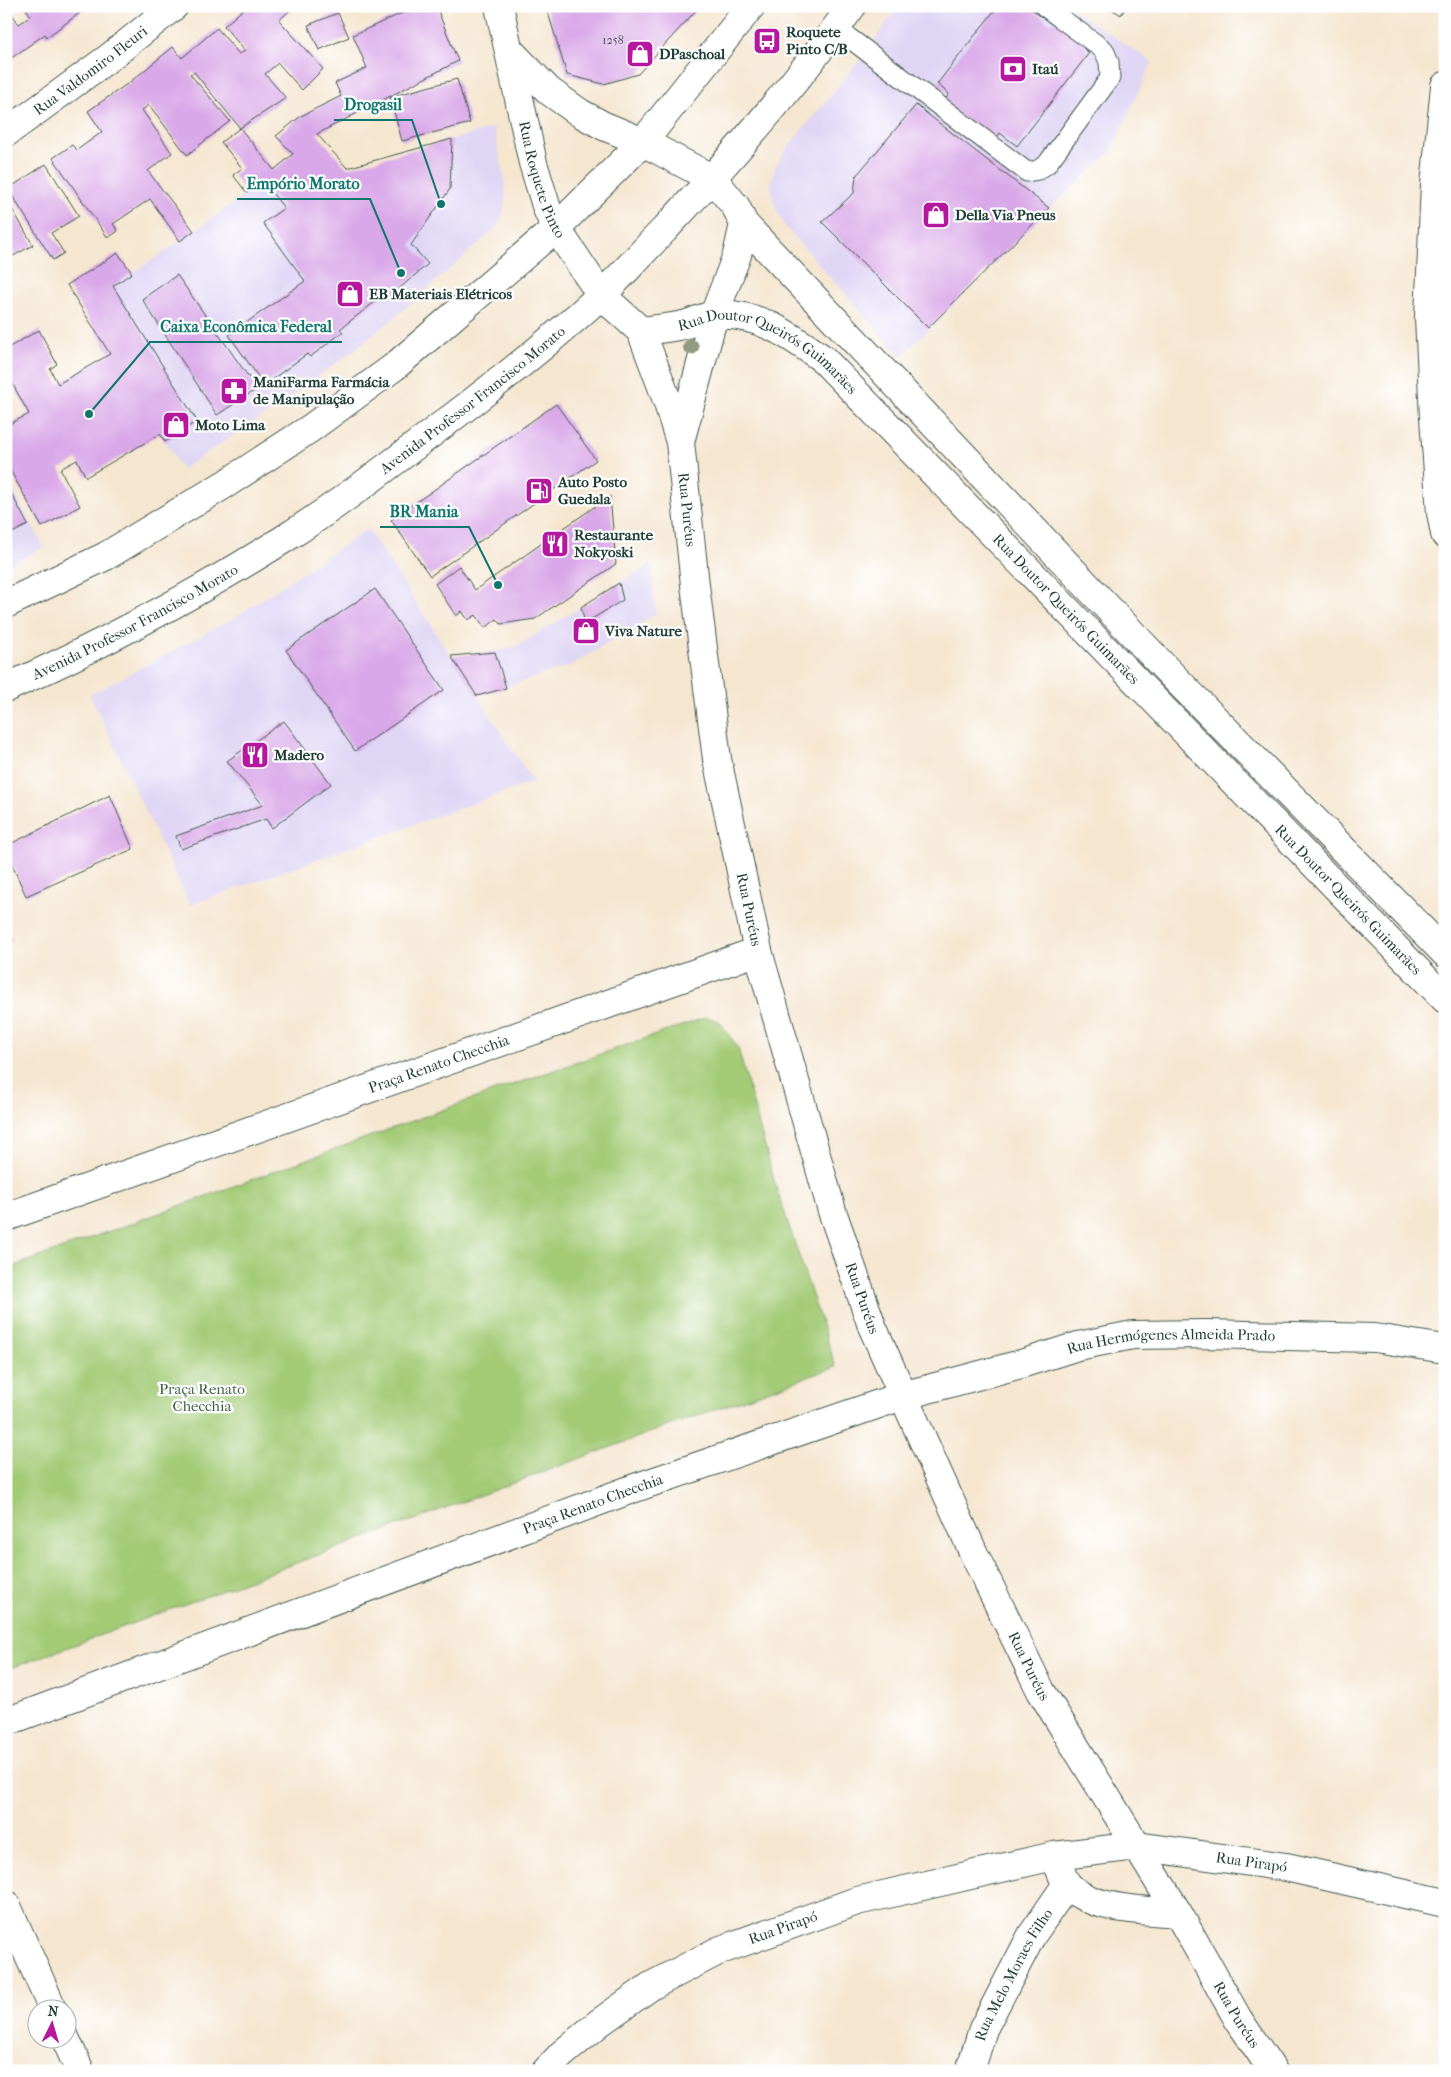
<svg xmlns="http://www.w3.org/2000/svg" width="1451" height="2077" font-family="'IM FELL French Canon',serif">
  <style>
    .built { fill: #dfd5f5 }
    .green { fill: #a3cb76; stroke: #618455 }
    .building { fill: #d9a8e8 }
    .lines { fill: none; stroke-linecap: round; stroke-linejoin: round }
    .service-casing { stroke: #3f564b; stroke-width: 21 }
    .minor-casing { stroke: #3f564b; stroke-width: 30 }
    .trunk-casing { stroke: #3f564b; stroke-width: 30 }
    .service { stroke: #fff; stroke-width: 19 }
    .minor { stroke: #fff; stroke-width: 28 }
    .trunk { stroke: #fff; stroke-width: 28 }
    .tree { fill: #919c83 }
    .labels { text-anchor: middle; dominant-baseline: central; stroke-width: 4.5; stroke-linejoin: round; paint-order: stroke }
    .number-label { font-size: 12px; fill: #4e5861 }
    .poi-label { font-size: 15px; font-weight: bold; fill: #1f3d34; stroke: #fff; text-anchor: start }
    .street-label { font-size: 15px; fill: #1f3d34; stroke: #fff }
    .park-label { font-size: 15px; fill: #406044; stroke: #fff }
    .leader { fill: none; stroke: #0f766e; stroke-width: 2 }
    .callout-dot { fill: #0f766e; stroke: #fff; stroke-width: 2 }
    .callout-label { font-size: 16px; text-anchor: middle; font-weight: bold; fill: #0f766e; stroke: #fff; stroke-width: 4.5; stroke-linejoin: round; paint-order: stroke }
  </style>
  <rect width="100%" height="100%" fill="#fff"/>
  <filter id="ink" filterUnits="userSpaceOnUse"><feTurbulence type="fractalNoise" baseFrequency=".02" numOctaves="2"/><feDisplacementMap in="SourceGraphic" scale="10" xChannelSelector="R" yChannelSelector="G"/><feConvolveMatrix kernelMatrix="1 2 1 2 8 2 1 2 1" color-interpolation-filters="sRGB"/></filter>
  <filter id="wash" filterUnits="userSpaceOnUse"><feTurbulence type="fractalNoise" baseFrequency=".0096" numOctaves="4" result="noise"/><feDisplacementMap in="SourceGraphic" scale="20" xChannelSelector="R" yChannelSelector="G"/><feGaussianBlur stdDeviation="1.12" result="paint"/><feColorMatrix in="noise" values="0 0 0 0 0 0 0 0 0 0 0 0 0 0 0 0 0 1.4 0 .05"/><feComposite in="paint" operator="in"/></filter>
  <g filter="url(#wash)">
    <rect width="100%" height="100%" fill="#f5e6d0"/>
    <path class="built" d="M899,6h169l84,56 -41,90 -61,56 -149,149 -116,-131 -11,-22 -3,-21 4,-16 13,-20 72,-87z
      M494,128l10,49 2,21 -4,18 -6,12 -96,85 -46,37 -82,60 -90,59 -101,-162 81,-53 85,-61 70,-59 30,34z
      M6,477l38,70 -38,20z
      M368,529l83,127 44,-4 21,-5 135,-83 5,50 -84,51 -94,31 55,86 -343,123 -100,-210 144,-77z"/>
    <path class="green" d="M707,1017l12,4 19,27 37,136 61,183 -165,58 -665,245v-401l494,-180z"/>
    <g id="blocks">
      <path class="building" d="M6,6l13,18 12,-8 -7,-10h53l4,6 -34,25 -2,-3 -39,28z
        M247,6h48l-16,14 44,49 -21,21 -24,-27 -13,11 21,24 -46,30 -46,-56 -4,2 40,47 -43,34 -38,-50 -7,5 30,43 -24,18 46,60 -14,10 -30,-42 -37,25 5,7 -10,7 -55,-80 19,-13 5,5 25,-18 -14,-21 42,-29 43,-35 9,11 35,-30 22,26 6,-3 -21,-25z
        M324,6h15v1l-13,4z
        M418,6h31l-11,5 20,50 -141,73 30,34 105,-29 -2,50 -39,56 17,19 -40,34 -3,-4 -45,35 3,3 -33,25 -3,-3 -43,31 -35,-50 76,-54 -42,-58 21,-15 -22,-28 -15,13 -14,-18 9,-7 -21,-26 19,-14 34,42 19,-16 -17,-18 25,-20 40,-20 -6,-13 32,-15 -14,-33z
        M546,6h154l-62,68 -34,10 -37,-9z
        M998,6h30l23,18 4,-5 32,25 -3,5 5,4 -72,93 -17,-13 -6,9 -51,-39 6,-9 -12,-10z
        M1107,6h19l-5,9z
        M338,13l11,24 -30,13 -11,-25z
        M457,79l13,44 -68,18 -12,-44z
        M916,105l133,103 -121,120 -106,-106 32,-29 2,-17z
        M46,164l33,52 -28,17 13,20 -11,7 -45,-71z
        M6,198l27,47 -27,15z
        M118,253l14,20 -19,13 84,135 -32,21 -5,-8 -74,43 -9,-17 -17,9 20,37 -38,21 -36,-64v-37l23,-12 -23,-42v-23l33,-19 18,34 -7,5 8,15 52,-30 -43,-69z
        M177,275l80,114 -40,26 -75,-116z
        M556,404l40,56 -166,116 -39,-56z
        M6,483l22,42 -22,11z
        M610,496l6,68 -81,55 -34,5 -4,-5 -12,9 -9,-13 -8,5 -6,-9 -6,5 -21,-32 24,-18 16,24z
        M619,583l4,17 -38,23 -4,-16z
        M375,589l69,101 -89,61 -69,-101z
        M495,652l11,36 -29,8 -26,-40z
        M284,721l47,63 -59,44 -6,-9 -85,30 -5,-13 87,-31 -36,-44z
        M110,795l23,54 -107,47 -20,-45v-5z
        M6,924l6,16 -6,2z"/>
    </g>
  </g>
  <g filter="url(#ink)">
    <use href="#blocks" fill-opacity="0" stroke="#3f564b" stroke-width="1"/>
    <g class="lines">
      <defs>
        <path id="service" d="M836,28l191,144 11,-2 9,-6 63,-86 -1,-16 -5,-12 -60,-44"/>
        <g id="minor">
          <path id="s1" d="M499,6l34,157 14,46 9,19 45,67 40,36 26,69 13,42 15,143 22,174 41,192 74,260 40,115 102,228 67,137 137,222 60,106 35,52"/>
          <path d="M510,51l39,40 31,22 24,13 39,16 70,37 23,28 8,17 -7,31 -23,60 -34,127"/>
          <path d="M1445,86l-10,99 -6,132 5,101 7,95 4,21"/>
          <path id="s2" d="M6,133l104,-76 64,-51"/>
          <path d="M744,224l421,444 280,285"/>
          <path id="s3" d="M641,331c16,-2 31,-3 46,-7 9,-3 19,-8 29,-9 43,-3 74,21 107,44l622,640"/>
          <path id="s4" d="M6,1217l752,-266"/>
          <path id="s5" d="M6,1722l626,-233 270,-93 119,-32 57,-18 55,-11 73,-1 169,4 70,11"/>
          <path d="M1059,1867c2,5 5,13 8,17 23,27 79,26 111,29"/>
          <path d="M6,1904l47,106"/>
          <path d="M66,2040l14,31"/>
          <path id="s6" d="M546,2071l16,-17 37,-31 52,-37 67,-35 139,-50 197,-45 83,-10 149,21 159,36"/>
          <path id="s7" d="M970,2071l13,-42 49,-94 35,-51"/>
        </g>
        <g id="trunk">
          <path d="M6,604l100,-48 121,-73 84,-55 83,-61 162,-139 87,-86 108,-136"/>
          <path id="s8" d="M6,688c96,-43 189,-93 278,-149 56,-35 108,-76 161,-116 53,-40 105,-81 154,-126 23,-21 43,-45 65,-67 67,-71 131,-145 188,-224"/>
        </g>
      </defs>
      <use href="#service" class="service-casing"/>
      <use href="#minor" class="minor-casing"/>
      <use href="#trunk" class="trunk-casing"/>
      <use href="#service" class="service"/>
      <use href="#minor" class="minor"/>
      <use href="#trunk" class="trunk"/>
    </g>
    <circle class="tree" cx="691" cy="347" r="8"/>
  </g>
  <defs>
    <symbol id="bus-square" viewBox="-11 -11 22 22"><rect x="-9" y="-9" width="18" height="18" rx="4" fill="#b5179e" stroke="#fff"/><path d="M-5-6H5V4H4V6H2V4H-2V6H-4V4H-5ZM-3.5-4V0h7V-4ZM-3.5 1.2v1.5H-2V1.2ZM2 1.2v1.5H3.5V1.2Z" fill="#fff"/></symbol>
    <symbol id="shop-square" viewBox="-11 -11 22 22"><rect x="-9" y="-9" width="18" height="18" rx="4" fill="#b5179e" stroke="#fff"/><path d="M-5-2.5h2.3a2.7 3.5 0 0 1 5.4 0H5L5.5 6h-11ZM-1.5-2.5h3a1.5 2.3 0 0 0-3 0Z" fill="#fff"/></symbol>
    <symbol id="bank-square" viewBox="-11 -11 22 22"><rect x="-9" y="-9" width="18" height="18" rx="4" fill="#b5179e" stroke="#fff"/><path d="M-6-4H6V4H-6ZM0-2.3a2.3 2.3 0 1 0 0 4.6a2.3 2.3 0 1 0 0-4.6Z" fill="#fff"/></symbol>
    <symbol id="pharmacy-square" viewBox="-11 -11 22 22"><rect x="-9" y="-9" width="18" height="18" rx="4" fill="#b5179e" stroke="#fff"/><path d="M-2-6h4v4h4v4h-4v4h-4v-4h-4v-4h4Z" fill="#fff"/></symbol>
    <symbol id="fuel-square" viewBox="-11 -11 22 22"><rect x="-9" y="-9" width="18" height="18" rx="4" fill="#b5179e" stroke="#fff"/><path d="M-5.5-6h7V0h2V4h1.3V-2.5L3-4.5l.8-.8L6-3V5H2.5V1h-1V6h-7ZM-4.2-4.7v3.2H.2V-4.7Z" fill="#fff"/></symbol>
    <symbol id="restaurant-square" viewBox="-11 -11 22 22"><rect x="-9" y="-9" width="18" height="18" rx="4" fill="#b5179e" stroke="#fff"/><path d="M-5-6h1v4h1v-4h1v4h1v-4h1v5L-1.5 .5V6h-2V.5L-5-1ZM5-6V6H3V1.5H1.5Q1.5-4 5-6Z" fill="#fff"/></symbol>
  </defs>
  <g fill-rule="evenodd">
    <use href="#bus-square" x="751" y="25" width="32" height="32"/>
    <use href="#shop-square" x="624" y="38" width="32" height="32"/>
    <use href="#bank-square" x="997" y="53" width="32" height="32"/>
    <use href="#shop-square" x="920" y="199" width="32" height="32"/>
    <use href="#shop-square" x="334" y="278" width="32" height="32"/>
    <use href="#pharmacy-square" x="218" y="375" width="32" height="32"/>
    <use href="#shop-square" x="160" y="409" width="32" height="32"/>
    <use href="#fuel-square" x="523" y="475" width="32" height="32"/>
    <use href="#restaurant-square" x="539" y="528" width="32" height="32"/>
    <use href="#shop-square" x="570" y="615" width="32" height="32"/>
    <use href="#restaurant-square" x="239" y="739" width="32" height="32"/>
  </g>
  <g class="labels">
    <g class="number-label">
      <text x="613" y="40">1258</text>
    </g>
    <g class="poi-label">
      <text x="786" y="32">Roquete<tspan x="786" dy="17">Pinto C/B</tspan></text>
      <text x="659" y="54">DPaschoal</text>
      <text x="1032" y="69">Itaú</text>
      <text x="955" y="215">Della Via Pneus</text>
      <text x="369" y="294">EB Materiais Elétricos</text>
      <text x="253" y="382">ManiFarma Farmácia<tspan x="253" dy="17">de Manipulação</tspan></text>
      <text x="195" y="425">Moto Lima</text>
      <text x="558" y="482">Auto Posto<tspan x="558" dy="17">Guedala</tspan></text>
      <text x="574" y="535">Restaurante<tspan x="574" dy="17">Nokyoski</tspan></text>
      <text x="605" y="631">Viva Nature</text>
      <text x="274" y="755">Madero</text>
    </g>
    <g class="street-label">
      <text stroke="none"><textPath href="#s2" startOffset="105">Rua Valdomiro Fleuri</textPath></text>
      <text stroke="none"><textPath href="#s1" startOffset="179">Rua Roquete Pinto</textPath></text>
      <text stroke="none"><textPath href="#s3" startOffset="139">Rua Doutor Queirós Guimarães</textPath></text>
      <text stroke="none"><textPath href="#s8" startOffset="550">Avenida Professor Francisco Morato</textPath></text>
      <text stroke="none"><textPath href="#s1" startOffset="550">Rua Puréus</textPath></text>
      <text stroke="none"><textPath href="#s3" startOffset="544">Rua Doutor Queirós Guimarães</textPath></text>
      <text stroke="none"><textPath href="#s8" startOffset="145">Avenida Professor Francisco Morato</textPath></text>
      <text stroke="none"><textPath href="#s3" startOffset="949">Rua Doutor Queirós Guimarães</textPath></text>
      <text stroke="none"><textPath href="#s1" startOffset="955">Rua Puréus</textPath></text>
      <text stroke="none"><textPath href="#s4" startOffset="459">Praça Renato Checchia</textPath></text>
      <text stroke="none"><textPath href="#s1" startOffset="1360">Rua Puréus</textPath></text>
      <text stroke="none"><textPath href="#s5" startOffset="1230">Rua Hermógenes Almeida Prado</textPath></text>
      <text stroke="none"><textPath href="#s5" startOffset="626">Praça Renato Checchia</textPath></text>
      <text stroke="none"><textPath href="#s1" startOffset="1764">Rua Puréus</textPath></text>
      <text stroke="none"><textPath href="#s6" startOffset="760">Rua Pirapó</textPath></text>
      <text stroke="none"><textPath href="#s6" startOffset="280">Rua Pirapó</textPath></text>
      <text stroke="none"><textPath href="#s7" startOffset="106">Rua Melo Moraes Filho</textPath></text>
      <text stroke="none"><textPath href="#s1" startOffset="2170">Rua Puréus</textPath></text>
    </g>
    <g class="park-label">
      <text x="202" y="1389">Praça Renato<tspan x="202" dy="17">Checchia</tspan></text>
    </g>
  </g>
  <path class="leader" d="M441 204L412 120H334M401 273L370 199H237M89 414L150 342H342M498 585L469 527H380"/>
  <g class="callout-dot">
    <circle cx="441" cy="204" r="5"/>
    <circle cx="401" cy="273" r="5"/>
    <circle cx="89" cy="414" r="5"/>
    <circle cx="498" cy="585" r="5"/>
  </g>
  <g class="callout-label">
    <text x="373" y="110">Drogasil</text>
    <text x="303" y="189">Empório Morato</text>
    <text x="246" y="332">Caixa Econômica Federal</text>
    <text x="424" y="517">BR Mania</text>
  </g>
  <rect width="1451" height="2077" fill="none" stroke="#fff" stroke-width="25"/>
  <g transform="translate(52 2024) rotate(5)"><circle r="24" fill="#ffffff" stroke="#a5b1ae"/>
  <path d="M0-4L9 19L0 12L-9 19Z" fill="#b5179e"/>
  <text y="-8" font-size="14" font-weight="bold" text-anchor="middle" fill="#1f3d34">N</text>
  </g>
</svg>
